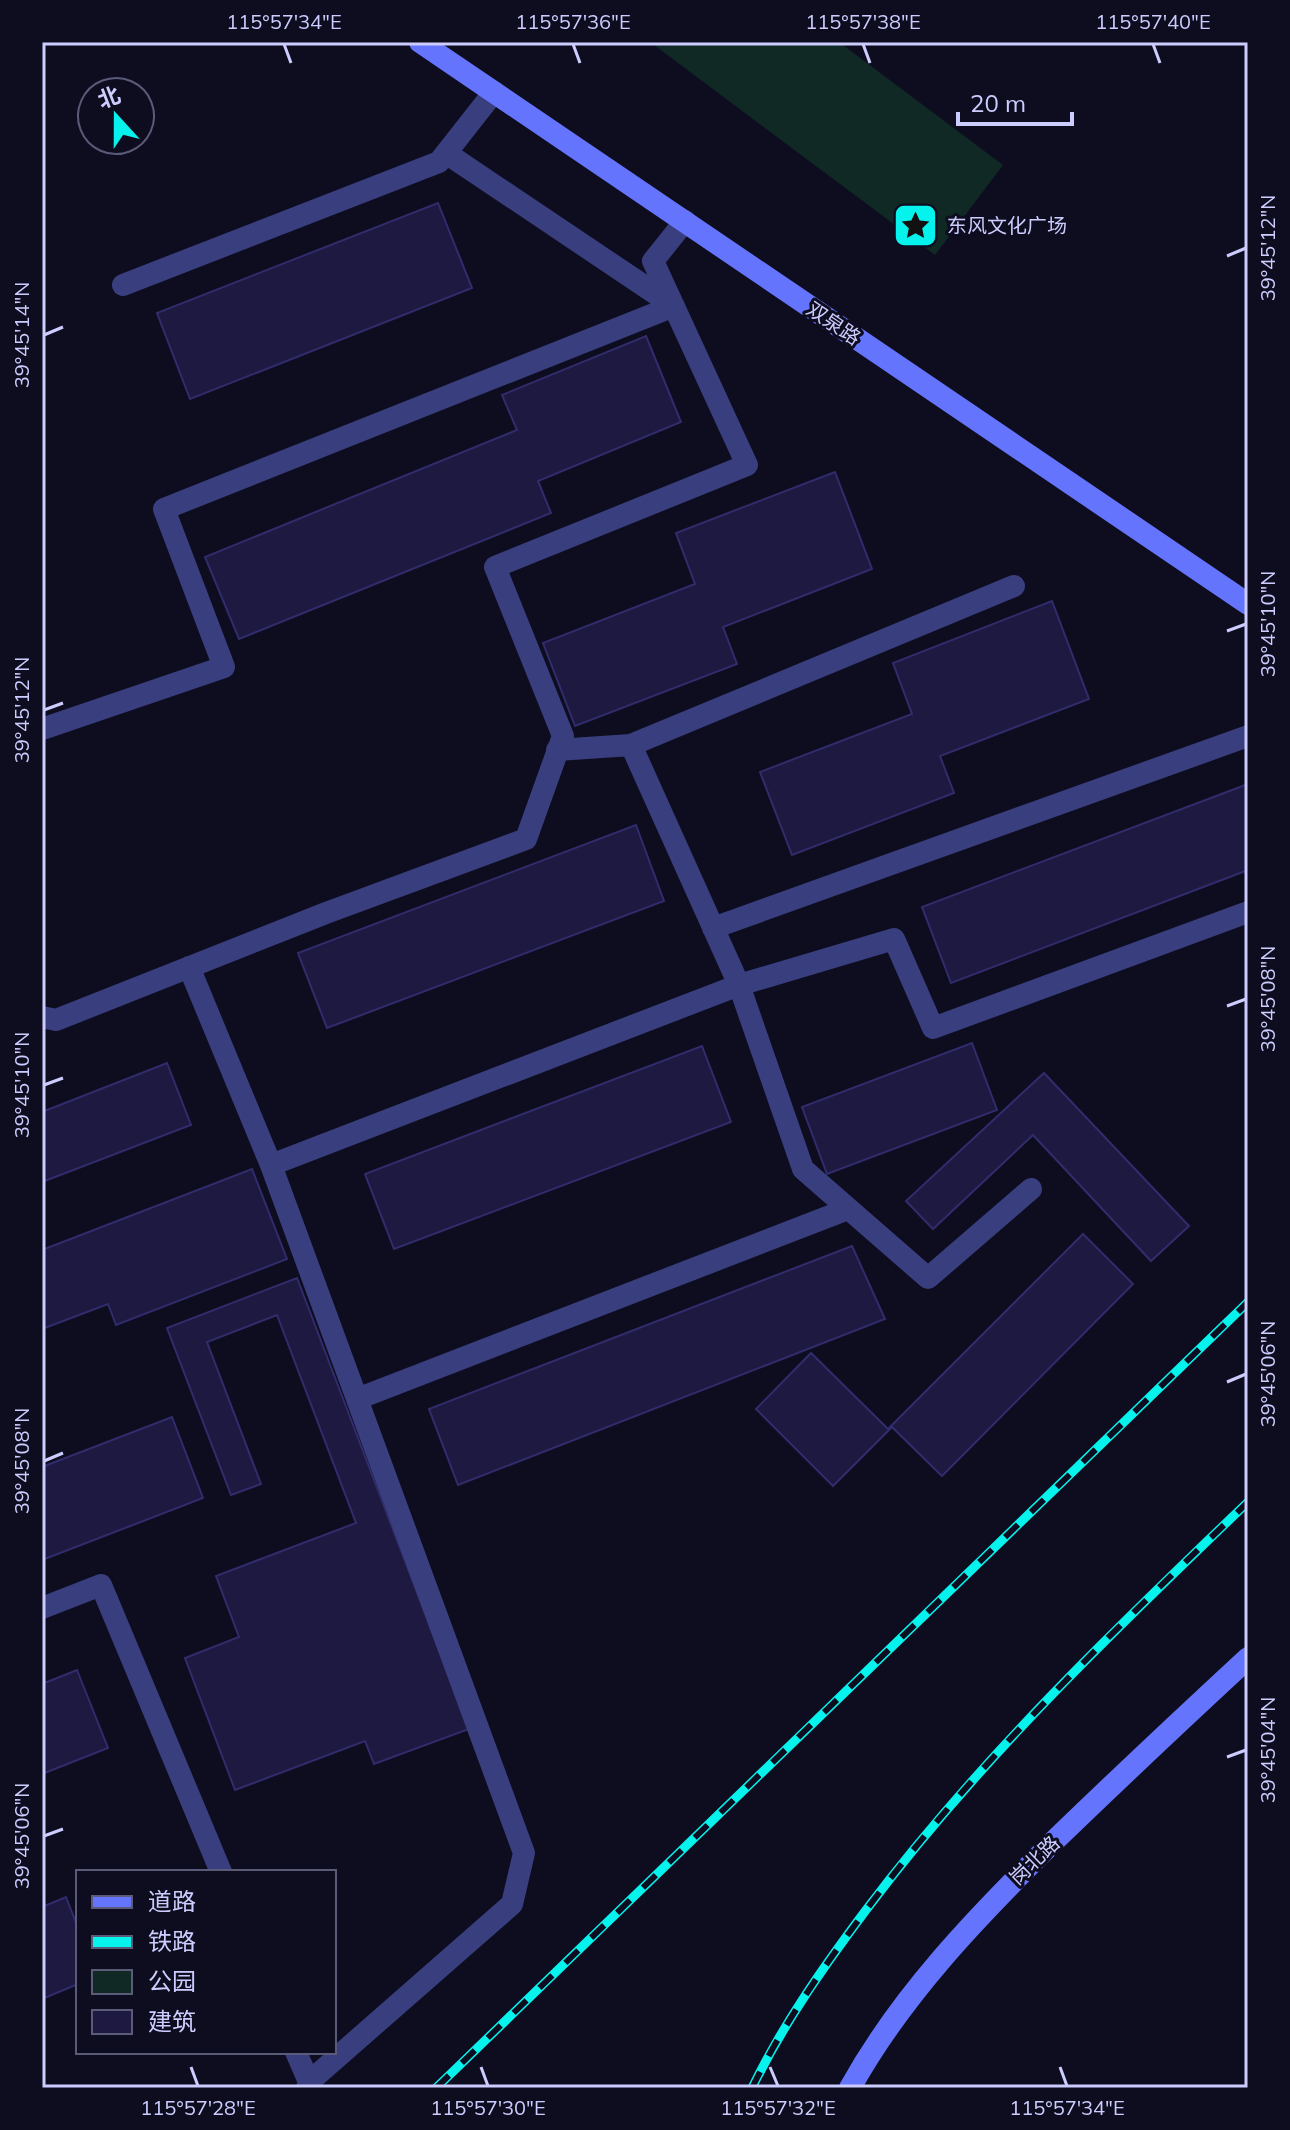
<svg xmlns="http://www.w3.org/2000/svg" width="1290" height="2130" font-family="Mulish,'Noto Sans SC',sans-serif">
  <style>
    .green { fill: #102925 }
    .building { fill: #1d1940; stroke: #312c6c; stroke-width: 2 }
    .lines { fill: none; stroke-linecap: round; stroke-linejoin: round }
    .minor { stroke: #393e7e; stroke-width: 22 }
    .secondary { stroke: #6574fc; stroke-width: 22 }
    .rail-casing { stroke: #05f2ed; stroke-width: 9 }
    .rail { stroke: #0e0d20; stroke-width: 6; stroke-dasharray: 18; stroke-linecap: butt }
    .ticks { fill: none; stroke: #cccdfe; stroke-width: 3 }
    .labels { text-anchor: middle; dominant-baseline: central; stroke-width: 6; stroke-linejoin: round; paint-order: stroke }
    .poi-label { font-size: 20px; fill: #cccdfe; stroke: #0e0d20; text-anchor: start }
    .street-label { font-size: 20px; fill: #cccdfe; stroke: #0e0d20 }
    .neatline { fill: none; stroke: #cccdfe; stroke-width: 3 }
    .ticks-label { font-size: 20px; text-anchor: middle; fill: #cccdfe }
  </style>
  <rect width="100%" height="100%" fill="#0e0d20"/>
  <path class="green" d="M650,42h189l164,123 -68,90z"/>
  <path class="building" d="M438,203l34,85 -282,111 -33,-86z
    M646,336l35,86 -143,59 13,32 -312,126 -34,-82 312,-127 -15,-35z
    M835,472l37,97 -149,58 14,37 -162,62 -32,-83 152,-59 -19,-51z
    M1052,601l37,98 -149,57 14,37 -162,62 -32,-83 152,-58 -19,-51z
    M1248,784v86l-297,113 -29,-76z
    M636,825l28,76 -337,127 -29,-75z
    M972,1043l25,67 -170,64 -25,-67z
    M702,1046l29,76 -337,127 -29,-75z
    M167,1063l24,62 -149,57v-70z
    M1044,1073l145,153 -38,35 -118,-126 -100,94 -27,-28z
    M252,1169l35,90 -171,66 -8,-21 -66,25v-79z
    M1083,1234l50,50 -191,192 -50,-49 -59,59 -77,-77 55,-56 77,76z
    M852,1246l33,73 -427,166 -29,-76z
    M297,1278l172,451 -95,35 -9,-23 -130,49 -50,-132 54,-21 -23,-61 140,-53 -79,-208 -70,27 54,142 -30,11 -64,-167z
    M172,1417l31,81 -161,62v-93z
    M77,1670l31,78 -66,26v-90z
    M66,1897l12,31v56l-36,15v-92z"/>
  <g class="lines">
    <path class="minor" d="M123,285l316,-123 55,-70
      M42,729l182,-62 -60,-158 510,-203 -228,-153
      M557,750l74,-5 383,-159
      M713,928l535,-192
      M189,967l82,198 468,-180 -108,-240
      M42,1017l14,3 270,-107 200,-74 37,-103 -68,-169 252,-102 -94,-204 32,-40
      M271,1165l253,688 -12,51 -203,178 -2,6
      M1031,1189l-103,89 -125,-109 -64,-184 155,-46 39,89 315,-116
      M357,1399l491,-190
      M42,1608l59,-23 120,287
      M296,2052l13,30"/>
    <path class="secondary" d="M420,42l828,562
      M850,2088c51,-92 125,-169 200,-243 65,-63 131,-125 198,-187"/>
    <defs>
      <path id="rail" d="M436,2088l812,-786
        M752,2088c31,-64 72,-122 114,-178 113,-150 247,-279 382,-408"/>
    </defs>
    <use href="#rail" class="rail-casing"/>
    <use href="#rail" class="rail"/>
  </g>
  <path class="ticks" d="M284,44l7,19M573,44l7,19M863,44l7,19M1153,44l7,19M1227,256l19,-8M44,335l19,-8M1227,631l19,-7M44,710l19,-7M1227,1006l19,-7M44,1085l19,-7M1227,1382l19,-8M44,1461l19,-8M1227,1757l19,-7M44,1836l19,-7M191,2067l7,19M481,2067l7,19M770,2067l8,19M1060,2067l7,19"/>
  <defs>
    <symbol id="sight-square" viewBox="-11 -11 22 22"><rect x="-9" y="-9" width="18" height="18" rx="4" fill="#05f2ed" stroke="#0e0d20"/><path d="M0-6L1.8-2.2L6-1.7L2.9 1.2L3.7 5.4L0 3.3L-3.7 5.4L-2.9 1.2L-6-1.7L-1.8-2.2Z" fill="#111"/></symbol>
  </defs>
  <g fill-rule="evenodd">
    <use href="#sight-square" x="890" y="200" width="51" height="51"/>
  </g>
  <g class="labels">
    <g class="poi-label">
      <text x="947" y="225">东风文化广场</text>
    </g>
    <g class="street-label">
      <text transform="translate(834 323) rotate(34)">双泉路</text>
      <text transform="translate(1034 1860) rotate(-44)">岗北路</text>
    </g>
  </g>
  <rect width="1290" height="2130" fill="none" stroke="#0e0d20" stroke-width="88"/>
  <rect x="76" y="1870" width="260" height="184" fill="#0e0d20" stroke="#5a5a79" stroke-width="2"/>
  <rect x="92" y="1896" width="40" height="12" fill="#6574fc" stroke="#5a5a79" stroke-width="2"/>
  <text x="148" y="1910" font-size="24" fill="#cccdfe">道路</text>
  <rect x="92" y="1936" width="40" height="12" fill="#05f2ed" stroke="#5a5a79" stroke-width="2"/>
  <text x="148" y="1950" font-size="24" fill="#cccdfe">铁路</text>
  <rect x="92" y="1970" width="40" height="24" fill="#102925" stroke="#5a5a79" stroke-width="2"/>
  <text x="148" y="1990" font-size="24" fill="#cccdfe">公园</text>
  <rect x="92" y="2010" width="40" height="24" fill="#1d1940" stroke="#5a5a79" stroke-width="2"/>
  <text x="148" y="2030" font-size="24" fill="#cccdfe">建筑</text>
  <g transform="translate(116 116) rotate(339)"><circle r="38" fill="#0e0d20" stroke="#5a5a79" stroke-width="2"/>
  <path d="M0-6L14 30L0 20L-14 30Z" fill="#05f2ed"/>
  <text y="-12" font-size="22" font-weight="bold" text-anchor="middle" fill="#cccdfe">北</text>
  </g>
  <path d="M958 112v12h114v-12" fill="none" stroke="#cccdfe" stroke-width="4"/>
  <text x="970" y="112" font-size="24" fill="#cccdfe" stroke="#0e0d20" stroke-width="6" paint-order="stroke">20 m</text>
  <rect x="44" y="44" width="1202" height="2042" class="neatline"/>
  <g class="ticks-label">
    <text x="284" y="29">115°57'34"E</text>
    <text x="573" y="29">115°57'36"E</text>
    <text x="863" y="29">115°57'38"E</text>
    <text x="1153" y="29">115°57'40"E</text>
    <text transform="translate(1268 248) rotate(-90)" y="7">39°45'12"N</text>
    <text transform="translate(22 335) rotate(-90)" y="7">39°45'14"N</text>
    <text transform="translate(1268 624) rotate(-90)" y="7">39°45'10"N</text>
    <text transform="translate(22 710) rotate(-90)" y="7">39°45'12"N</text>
    <text transform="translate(1268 999) rotate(-90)" y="7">39°45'08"N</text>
    <text transform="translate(22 1085) rotate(-90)" y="7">39°45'10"N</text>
    <text transform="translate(1268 1374) rotate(-90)" y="7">39°45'06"N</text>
    <text transform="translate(22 1461) rotate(-90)" y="7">39°45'08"N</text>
    <text transform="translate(1268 1750) rotate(-90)" y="7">39°45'04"N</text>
    <text transform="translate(22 1836) rotate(-90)" y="7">39°45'06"N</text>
    <text x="198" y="2115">115°57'28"E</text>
    <text x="488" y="2115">115°57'30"E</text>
    <text x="778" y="2115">115°57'32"E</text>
    <text x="1067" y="2115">115°57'34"E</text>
  </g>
</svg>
